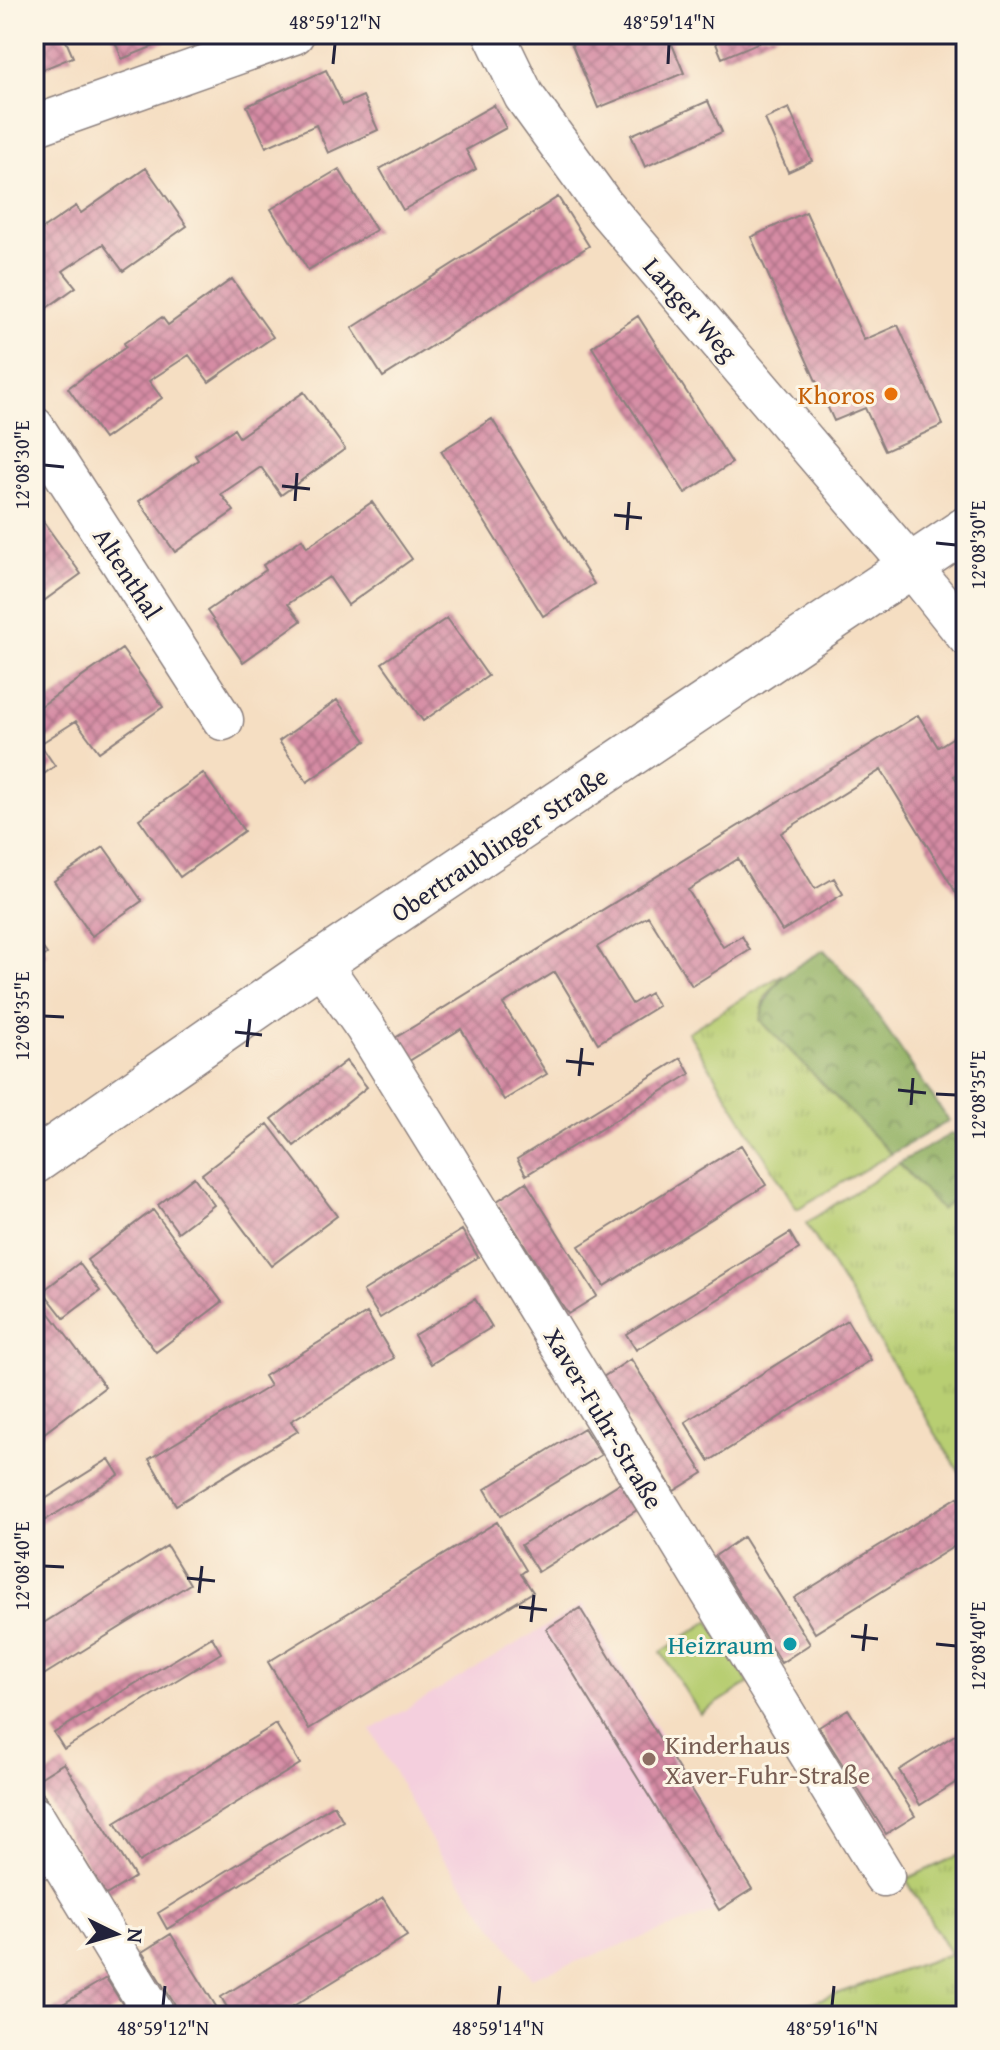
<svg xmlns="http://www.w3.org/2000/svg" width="1000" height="2050" font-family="'Gentium Book Plus',serif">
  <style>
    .built { fill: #f4cfdd }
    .green { fill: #b8ce72; stroke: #6d7856; stroke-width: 2 }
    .forest { fill: url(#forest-crowns); stroke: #5a6a50; stroke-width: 2 }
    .park { fill: url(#park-tufts); stroke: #6d7856; stroke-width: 2 }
    .building { fill: url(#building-cross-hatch) }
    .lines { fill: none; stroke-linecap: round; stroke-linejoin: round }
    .street-casing { stroke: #8c807e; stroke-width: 43 }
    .secondary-casing { stroke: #8c807e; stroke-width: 47 }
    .street { stroke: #fff; stroke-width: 40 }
    .secondary { stroke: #fff; stroke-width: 44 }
    .ticks { fill: none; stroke: #22223b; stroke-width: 3 }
    .food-dot { fill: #e8710a; stroke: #fcf5e5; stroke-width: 3 }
    .culture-dot { fill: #0f9aa8; stroke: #fcf5e5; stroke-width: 3 }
    .education-dot { fill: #8d6e63; stroke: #fcf5e5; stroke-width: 3 }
    .labels { text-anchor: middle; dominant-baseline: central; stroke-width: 6; stroke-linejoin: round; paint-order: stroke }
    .street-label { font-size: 26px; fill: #22223b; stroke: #fcf5e5 }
    .food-label { font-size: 26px; fill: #c56008; stroke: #fcf5e5; text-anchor: end }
    .culture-label { font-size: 26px; fill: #0d838f; stroke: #fcf5e5; text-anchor: end }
    .education-label { font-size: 26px; fill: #785e54; stroke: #fcf5e5; text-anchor: start }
    .neatline { fill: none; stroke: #22223b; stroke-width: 3 }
    .ticks-label { font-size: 20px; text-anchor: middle; fill: #22223b }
  </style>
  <defs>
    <pattern id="forest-crowns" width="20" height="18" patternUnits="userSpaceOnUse" patternTransform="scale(2)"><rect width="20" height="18" fill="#92b164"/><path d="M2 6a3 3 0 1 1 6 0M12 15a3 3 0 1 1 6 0" fill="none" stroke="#779054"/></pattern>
    <pattern id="park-tufts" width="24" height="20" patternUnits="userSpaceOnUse" patternTransform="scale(2)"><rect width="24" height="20" fill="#b8ce72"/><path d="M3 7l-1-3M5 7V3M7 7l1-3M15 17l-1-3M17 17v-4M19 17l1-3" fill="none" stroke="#9eb164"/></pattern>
    <pattern id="building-cross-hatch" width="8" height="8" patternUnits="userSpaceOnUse" patternTransform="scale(2)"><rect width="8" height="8" fill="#d68ca4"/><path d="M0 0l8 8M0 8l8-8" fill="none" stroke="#ad7287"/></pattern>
  </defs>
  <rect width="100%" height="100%" fill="#fcf5e5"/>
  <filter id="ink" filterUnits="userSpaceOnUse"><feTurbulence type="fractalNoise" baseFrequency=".0125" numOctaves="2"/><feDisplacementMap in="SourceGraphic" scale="16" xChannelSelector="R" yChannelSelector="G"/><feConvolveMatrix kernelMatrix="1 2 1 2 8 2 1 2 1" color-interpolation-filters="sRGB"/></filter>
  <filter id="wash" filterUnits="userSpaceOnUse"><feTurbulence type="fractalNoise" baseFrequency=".006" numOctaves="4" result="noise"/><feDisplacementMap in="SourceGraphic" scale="32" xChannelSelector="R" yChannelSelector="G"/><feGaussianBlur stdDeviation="1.8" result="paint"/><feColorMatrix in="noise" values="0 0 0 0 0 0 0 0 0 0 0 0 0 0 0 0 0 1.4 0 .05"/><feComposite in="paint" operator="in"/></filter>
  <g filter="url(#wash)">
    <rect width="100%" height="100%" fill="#f5dec2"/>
    <path class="built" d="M583,1604l169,285 -33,21 -188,68 -96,-131 -64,-117z"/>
    <path class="green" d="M709,1621l40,62 -49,31 -39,-62z"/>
    <path class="forest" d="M824,950l36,40 89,131 -58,33 -131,-134c10,-41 30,-50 64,-70z
      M953,1133l13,18v39l-24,21 -43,-48z"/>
    <path class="park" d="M783,974l-18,24 -5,22 131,134 -94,55 -109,-177z
      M899,1163l42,47 25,-20v293l-160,-260z
      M966,1852v164h-193l177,-62 -44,-75z"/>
    <g id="blocks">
      <path class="building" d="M34,34h29l10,23 -39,16z
        M112,34h72l-62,25z
        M586,34h104l-19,8 13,31 -86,35 -28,-68z
        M712,34h67l-57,24z
        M326,70l17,35 20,-9 15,34 -50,23 -12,-28 -50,22 -19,-41z
        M708,101l14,31 -77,35 -14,-32z
        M494,105l12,23 -40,22 10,19 -73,41 -23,-41z
        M789,108l23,53 -24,11 -23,-53z
        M146,168l41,58 -64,45 -20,-27 -40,27 13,16 -42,30v-77l6,-4 -2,-4 38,-26 5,7z
        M339,169l37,61 -68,40 -37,-61z
        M558,197l31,49 -206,131 -31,-49z
        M806,212l58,128 34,-15 45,100 -58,26 -20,-43 -31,13 -83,-184z
        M232,279l41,58 -64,45 -20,-27 -40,26 13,17 -58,41 -36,-51 58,-41 -2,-4 38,-26 6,8z
        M638,316l94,147 -47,30 -93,-146z
        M304,392l41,57 -64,46 -20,-28 -40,27 13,17 -59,41 -36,-51 59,-41 -3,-5 39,-26 5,8z
        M492,419l102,165 -51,32 -102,-165z
        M372,502l40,57 -64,46 -19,-28 -41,27 13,17 -58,41 -36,-51 59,-41 -3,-5 39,-26 5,8z
        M40,517l41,57 -47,34v-87z
        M447,618l41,58 -65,45 -41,-58z
        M122,649l41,58 -64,45 -23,-31 -36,23 15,22 -21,15v-70z
        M337,700l29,41 -59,41 -28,-41z
        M918,715l20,32 16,-10 12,20v11l-12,8 12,18v115l-85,-139 -100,63 34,56 19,-11 9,16 -61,37 -44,-72 -50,31 35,57 19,-11 8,14 -58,36 -44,-70 -51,31 35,57 18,-11 8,13 -60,37 -43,-71 -52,32 44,70 -43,26 -43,-71 -52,32 -14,-23z
        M203,773l41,58 -64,46 -41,-58z
        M104,847l38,54 -50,35 -38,-55z
        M34,936l13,18 -13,9z
        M681,1058l9,16 -164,101 -9,-16z
        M346,1061l21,26 -73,59 -22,-27z
        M268,1124l69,92 -66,50 -69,-92z
        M741,1145l25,40 -162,101 -25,-40z
        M194,1177l20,28 -36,27 -20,-27z
        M526,1182l71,114 -29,18 -71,-113z
        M153,1210l69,92 -66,50 -69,-92z
        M462,1230l16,27 -98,61 -17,-27z
        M790,1233l9,16 -163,101 -10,-16z
        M79,1263l21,28 -36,27 -21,-27z
        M36,1295l69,92 -66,50 -5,-7v-133z
        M475,1299l17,28 -61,37 -17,-29z
        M367,1313l27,45 -103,63 7,10 -122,74 -27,-46 121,-73 -6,-10z
        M847,1320l24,40 -162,101 -24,-39z
        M631,1359l72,114 -29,18 -71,-114z
        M584,1428l17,27 -100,61 -16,-27z
        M109,1459l10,16 -85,52v-21z
        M620,1483l17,27 -99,62 -17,-27z
        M958,1497l8,13v29l-151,94 -21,-35z
        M497,1522l29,48 -5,4 12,18 -224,137 -41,-67z
        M743,1537l67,107 -29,19 -66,-107z
        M167,1546l23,38 -156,97v-52z
        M580,1608l172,281 -33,21 -173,-281z
        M212,1637l9,16 -157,96 -10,-16z
        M848,1709l67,107 -29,18 -67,-107z
        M276,1724l24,40 -161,98 -24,-39z
        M966,1728v48l-46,29 -21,-35z
        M64,1763l71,114 -29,18 -71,-114z
        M334,1805l9,16 -176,108 -9,-16z
        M383,1898l24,38 -130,80h-45l-11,-19z
        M171,1934l51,82h-40l-40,-64z
        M106,1978l17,27 -18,11h-62z"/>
    </g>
  </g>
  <g filter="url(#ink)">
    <use href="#blocks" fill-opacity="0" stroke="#8c807e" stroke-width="2"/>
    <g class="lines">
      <defs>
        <path id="street" d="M494,34l30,62 80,110 308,361 54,68
          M34,126l260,-92
          M34,427l189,293
          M320,963l45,64 83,134 436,715
          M34,1817l121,199"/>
        <path id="secondary" d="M34,1162l286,-199 646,-434"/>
      </defs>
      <use href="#street" class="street-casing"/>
      <use href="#secondary" class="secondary-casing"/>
      <use href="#street" class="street"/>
      <use href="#secondary" class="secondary"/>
    </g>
  </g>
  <path class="ticks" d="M333,64l2,-20M668,64l1,-20M44,465l20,2M282,486l28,3M295,501l2,-28M614,515l28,3M627,530l2,-28M936,543l20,2M44,1016l20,1M235,1032l27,3M247,1047l3,-28M566,1061l28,3M579,1076l3,-28M898,1090l28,3M936,1094l20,1M911,1105l2,-27M44,1566l20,1M187,1578l28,3M199,1593l3,-27M519,1607l28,3M531,1622l3,-27M851,1636l27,3M936,1644l20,2M863,1651l3,-27M163,2006l2,-20M498,2006l2,-20M832,2006l2,-20"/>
  <circle class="food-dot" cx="891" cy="394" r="8"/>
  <circle class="culture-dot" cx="790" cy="1644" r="8"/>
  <circle class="education-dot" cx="649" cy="1759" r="8"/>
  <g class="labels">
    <g class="street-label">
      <text transform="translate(691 309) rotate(49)">Langer Weg</text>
      <text transform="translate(128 573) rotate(57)">Altenthal</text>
      <text transform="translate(499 844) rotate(-34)">Obertraublinger Straße</text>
      <text transform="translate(604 1418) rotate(59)">Xaver-Fuhr-Straße</text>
    </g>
    <g class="food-label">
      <text x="875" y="394">Khoros</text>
    </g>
    <g class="culture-label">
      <text x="774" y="1644">Heizraum</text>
    </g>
    <g class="education-label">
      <text x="665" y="1744">Kinderhaus<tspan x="665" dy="30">Xaver-Fuhr-Straße</tspan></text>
    </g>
  </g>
  <rect width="1000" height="2050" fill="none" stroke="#fcf5e5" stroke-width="88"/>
  <g transform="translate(116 1934) rotate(95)" stroke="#fcf5e5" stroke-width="6" paint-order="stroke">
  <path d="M0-6L14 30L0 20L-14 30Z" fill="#22223b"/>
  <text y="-12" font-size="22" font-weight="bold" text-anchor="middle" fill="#22223b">N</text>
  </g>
  <rect x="44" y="44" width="912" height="1962" class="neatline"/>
  <g class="ticks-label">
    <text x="335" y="29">48°59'12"N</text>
    <text x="669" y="29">48°59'14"N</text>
    <text transform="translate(22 465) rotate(-90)" y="7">12°08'30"E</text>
    <text transform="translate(978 545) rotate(-90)" y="7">12°08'30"E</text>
    <text transform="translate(22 1016) rotate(-90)" y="7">12°08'35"E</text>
    <text transform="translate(978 1095) rotate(-90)" y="7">12°08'35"E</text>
    <text transform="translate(22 1566) rotate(-90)" y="7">12°08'40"E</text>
    <text transform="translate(978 1646) rotate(-90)" y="7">12°08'40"E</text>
    <text x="163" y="2035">48°59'12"N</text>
    <text x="498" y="2035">48°59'14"N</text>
    <text x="832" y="2035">48°59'16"N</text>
  </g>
</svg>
